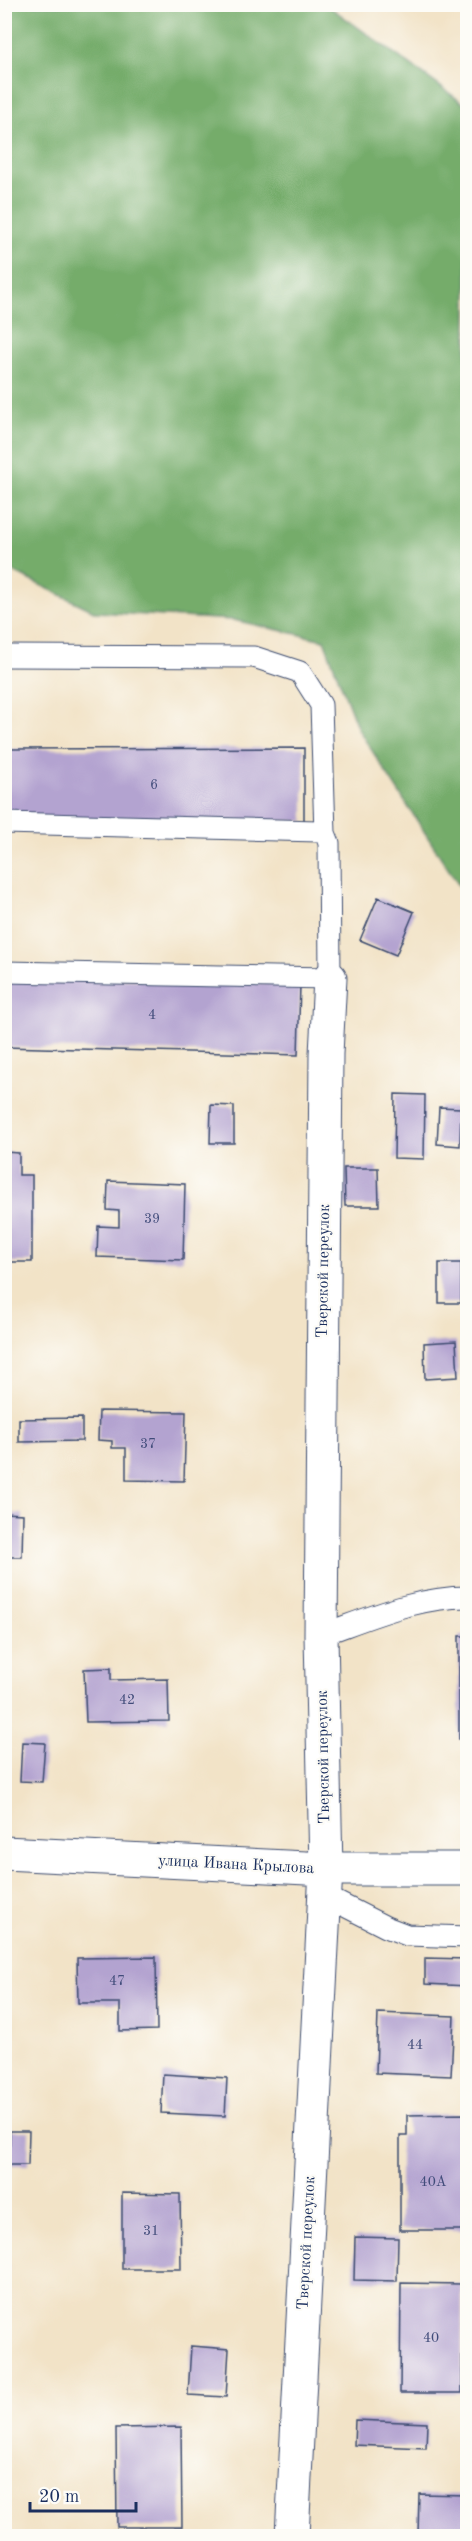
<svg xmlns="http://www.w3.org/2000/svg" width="472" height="2541" font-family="'Old Standard TT',serif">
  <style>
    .forest { fill: #74ac6a; stroke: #486e64; stroke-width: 1.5 }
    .building { fill: #b3a3d0 }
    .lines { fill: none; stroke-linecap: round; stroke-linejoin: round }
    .service-casing { stroke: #3b4a6e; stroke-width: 23 }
    .minor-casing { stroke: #3b4a6e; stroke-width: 35 }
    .service { stroke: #fff; stroke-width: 21 }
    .minor { stroke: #fff; stroke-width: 33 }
    .labels { text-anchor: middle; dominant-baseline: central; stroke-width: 4.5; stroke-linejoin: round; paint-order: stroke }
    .number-label { font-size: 14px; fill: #414c7a }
    .street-label { font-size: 16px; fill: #1b2f5e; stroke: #fdfcf7 }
  </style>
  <rect width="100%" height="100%" fill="#fdfcf7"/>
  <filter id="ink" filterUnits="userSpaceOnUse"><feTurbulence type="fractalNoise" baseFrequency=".0167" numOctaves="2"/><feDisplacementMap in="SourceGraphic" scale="12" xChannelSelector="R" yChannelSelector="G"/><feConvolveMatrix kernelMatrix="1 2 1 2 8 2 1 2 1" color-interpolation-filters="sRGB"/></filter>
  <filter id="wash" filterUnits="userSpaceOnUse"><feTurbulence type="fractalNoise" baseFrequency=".008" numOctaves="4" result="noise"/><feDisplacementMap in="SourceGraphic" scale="24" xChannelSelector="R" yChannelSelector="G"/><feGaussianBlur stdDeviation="1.35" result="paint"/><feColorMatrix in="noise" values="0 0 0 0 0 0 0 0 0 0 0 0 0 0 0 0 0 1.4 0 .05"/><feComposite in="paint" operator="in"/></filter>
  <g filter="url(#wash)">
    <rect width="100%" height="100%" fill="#f2e3c7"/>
    <path class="forest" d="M4,5h323l140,101v792l-109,-169 -34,-89 -91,-20 -137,-8 -91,-44z"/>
    <g id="blocks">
      <path class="building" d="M304,748v73h-300v-72z
        M378,897l36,15 -18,43 -36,-15z
        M4,976l296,8 -2,71 -294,-8z
        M395,1094l30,1 -1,64 -30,-1z
        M211,1105l23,1v37h-24z
        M439,1107l22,1 -1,38 -23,-2z
        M4,1152l15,1v22h13v87h-28z
        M344,1168h34l1,38h-34z
        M108,1181l77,3 -2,76 -86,-3 1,-31 21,1v-16l-12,-1z
        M439,1263h22v40h-22z
        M456,1341l2,36 -33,2 -1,-36z
        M99,1411l87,1 -2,69 -58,-1v-32h-14v-7l-14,-1z
        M82,1418v23l-63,1v-23z
        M4,1513l19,1 -1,43h-18z
        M459,1636h9v103h-9z
        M111,1668v12l57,-1 1,42 -83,1 -2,-53z
        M22,1742l23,1 -3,39 -22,-1z
        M156,1957l1,73 -37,1v-28h-42l-1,-45z
        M425,1958l43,1v27l-43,-2z
        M378,2013l76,3 -3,60 -75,-3z
        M163,2074l64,4 -2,38 -64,-3z
        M465,2114l1,116h-66v-95h7v-20z
        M10,2131h19l-1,34h-19z
        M122,2193l58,1 1,75h-59z
        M4,2226h5l-1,46h-4z
        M355,2237l43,1 -1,43 -43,-1z
        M401,2283l61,1v109h-62z
        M191,2346l38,3 -3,48 -38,-2z
        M355,2420l72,3 -1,25 -72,-3z
        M181,2427l1,100h-65l-1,-99z
        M419,2494l49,1v41h-50z"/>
    </g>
  </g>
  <g filter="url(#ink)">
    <use href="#blocks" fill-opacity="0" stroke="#3b4a6e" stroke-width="1.5"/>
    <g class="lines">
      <defs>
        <path id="service" d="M4,656l250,1 46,15 21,33 4,128
          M4,823l315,8 6,2 4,10 1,135 -326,-6
          M321,1635c48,-17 95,-38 147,-38
          M325,1896l61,31 21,8 61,2"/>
        <path id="minor" d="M4,1853l322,16h142
          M292,2536l34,-667 -5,-234 5,-581 4,-76"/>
      </defs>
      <use href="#service" class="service-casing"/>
      <use href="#minor" class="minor-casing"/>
      <use href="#service" class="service"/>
      <use href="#minor" class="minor"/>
    </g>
  </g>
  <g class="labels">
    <g class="number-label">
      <text x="154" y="785">6</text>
      <text x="152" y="1015">4</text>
      <text x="152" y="1219">39</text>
      <text x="148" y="1444">37</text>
      <text x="127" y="1700">42</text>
      <text x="117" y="1981">47</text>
      <text x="415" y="2045">44</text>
      <text x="433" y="2182">40А</text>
      <text x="151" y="2231">31</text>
      <text x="431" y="2338">40</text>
    </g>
    <g class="street-label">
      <text transform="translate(324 1271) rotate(-89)">Тверской переулок</text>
      <text transform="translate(324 1757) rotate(-91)">Тверской переулок</text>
      <text transform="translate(236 1865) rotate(3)">улица Ивана Крылова</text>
      <text transform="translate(307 2243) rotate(-87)">Тверской переулок</text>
    </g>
  </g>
  <rect width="472" height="2541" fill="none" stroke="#fdfcf7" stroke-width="24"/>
  <path d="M30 2502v9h106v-9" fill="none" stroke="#1b2f5e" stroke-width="3"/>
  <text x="39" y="2502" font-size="18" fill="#1b2f5e" stroke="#fdfcf7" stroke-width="4.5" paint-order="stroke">20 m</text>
</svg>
